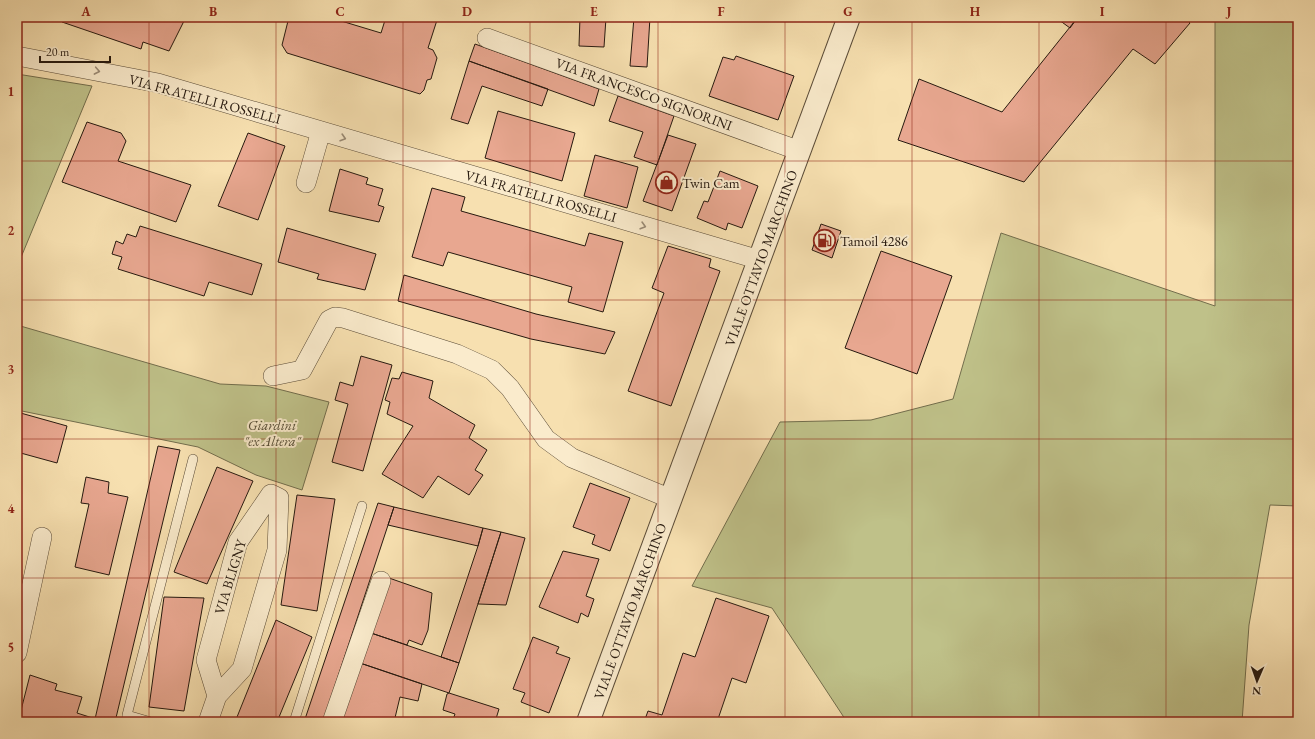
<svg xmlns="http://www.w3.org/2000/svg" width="1315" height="739" font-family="'EB Garamond',serif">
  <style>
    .green { fill: #bfc189; stroke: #726d4c }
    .building { fill: #e8a790; stroke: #26190f }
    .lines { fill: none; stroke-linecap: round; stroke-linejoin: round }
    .service-casing { stroke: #5a4b37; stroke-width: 10 }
    .minor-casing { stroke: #5a4b37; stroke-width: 20 }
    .tertiary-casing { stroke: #5a4b37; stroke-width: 24 }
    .service { stroke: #faebcc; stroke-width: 9 }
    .minor { stroke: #faebcc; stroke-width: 19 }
    .tertiary { stroke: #faebcc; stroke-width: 22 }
    .oneway { stroke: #9b8c77 }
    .grid { fill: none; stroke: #8f2418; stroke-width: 1; stroke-opacity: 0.55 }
    .labels { text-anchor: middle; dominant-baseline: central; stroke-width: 4; stroke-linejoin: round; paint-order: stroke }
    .street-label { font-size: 14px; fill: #26190f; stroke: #faebcc }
    .poi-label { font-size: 14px; fill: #26190f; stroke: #faebcc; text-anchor: start }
    .park-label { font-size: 14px; font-style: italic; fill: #544b34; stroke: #faebcc }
    .neatline { fill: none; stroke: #8f2418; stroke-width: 1.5 }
    .grid-label { font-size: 13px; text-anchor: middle; font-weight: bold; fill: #8f2418 }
  </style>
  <rect width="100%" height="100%" fill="#f7e0b0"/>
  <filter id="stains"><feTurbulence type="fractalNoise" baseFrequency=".005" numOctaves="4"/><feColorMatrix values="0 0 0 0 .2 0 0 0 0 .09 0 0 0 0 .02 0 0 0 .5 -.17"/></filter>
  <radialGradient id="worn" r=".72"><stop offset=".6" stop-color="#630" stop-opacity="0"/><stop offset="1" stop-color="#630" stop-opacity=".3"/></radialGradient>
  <path class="green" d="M1215,17h83v489l-28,-1 -21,120 -7,97h-395l-75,-114 -80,-22 88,-164 91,-2 82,-21 48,-166 214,73z
    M17,74l75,12 -75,181z
    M17,325l203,59 46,2 63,16 -27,88 -46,-15 -58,-28 -181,-37z"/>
  <path class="building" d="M63,17h123l-17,34 -26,-9 -2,7 -79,-27z
    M289,17h39l53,16 5,-16h52l-10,31 5,2 4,8 -6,21 -4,1 -3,10 -4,4 -133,-41 -5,-8z
    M580,17h22l4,1 -2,29 -25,-1z
    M634,17h16l-3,50 -17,-1z
    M1055,17h23l-8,11z
    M1078,17h106l6,6 -35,41 -22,-15 -109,133 -126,-42 21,-61 83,33z
    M475,44l124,45 -5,17 -125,-45z
    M736,56l58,20 -16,44 -69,-24 14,-39 11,3z
    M469,61l79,28 -6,17 -60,-20 -14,38 -17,-5z
    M618,96l56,20 -17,49 -23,-8 9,-25 -34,-11z
    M498,111l77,22 -13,48 -77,-23z
    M87,122l34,11 5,8 -8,20 73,24 -15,37 -114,-40z
    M248,133l37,13 -27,74 -40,-14z
    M668,135l28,9 -24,67 -29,-10z
    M595,155l43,12 -11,41 -43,-12z
    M340,169l28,9 -2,6 17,5 -5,16 6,2 -5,15 -50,-11z
    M720,171l38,15 -16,42 -14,-5 -2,7 -29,-12 7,-17 4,1z
    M432,188l33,9 -4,14 124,35 4,-13 34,9 -20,70 -35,-10 4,-15 -124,-35 -5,14 -31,-9z
    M821,224l20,7 -9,27 -20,-8z
    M140,226l122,38 -10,31 -43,-13 -5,14 -86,-27 4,-12 -10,-3 4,-13 7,3 4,-10 9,3z
    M287,228l89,26 -11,36 -48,-11 2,-5 -41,-12z
    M668,246l43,13 -2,8 11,4 -49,135 -43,-15 36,-98 -12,-5z
    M881,251l71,25 -35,98 -72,-26z
    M404,275l132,39 79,18 -10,22 -74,-15 -133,-38z
    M361,356l31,9 -29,106 -31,-9 16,-58 -13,-4 5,-18 13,4z
    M402,372l31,9 -4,17 46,27 -6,13 18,12 -12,20 8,5 -14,20 -31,-19 -15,22 -41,-24 31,-48 -26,-12 3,-12 -5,-2 7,-22 7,1z
    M17,412l50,14 -10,37 -40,-11z
    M158,446l22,4 -65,272h-10l-10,-3z
    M217,467l36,14 -46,103 -33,-12z
    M86,477l23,5 -1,11 20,4 -19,78 -34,-8 14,-63 -8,-1z
    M590,483l40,15 -20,53 -18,-7 3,-9 -22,-8z
    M297,495l38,4 -18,112 -36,-6z
    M378,503l16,4 -71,215h-19z
    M394,507l89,21 -5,18 -90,-21z
    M483,528l18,4 -42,131 -18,-6 37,-111z
    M501,532l24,6 -19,67 -28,-1z
    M563,551l36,8 -13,37 8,3 -6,18 -7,-4 -3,10 -39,-16z
    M389,578l43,15 -4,37 -6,15 -13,-5 -2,5 -36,-12z
    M164,597l40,1 -20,113 -35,-4z
    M716,598l53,18 -23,67 -14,-5 -15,44h-73l4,-11 14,4 21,-62 12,4z
    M276,620l36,17 -35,85h-42z
    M371,633l88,30 -10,30 -89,-30z
    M533,637l26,10 -3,6 14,5 -21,55 -28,-11 4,-9 -12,-4z
    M360,663l62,21 -4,17 -18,-4 -6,25h-53z
    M30,675l27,9 -2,6 27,7 -5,16 28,9h-87z
    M449,693l50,16 -4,13h-43l3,-8 -12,-4 4,-16z"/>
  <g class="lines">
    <defs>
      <path id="service" d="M151,722l-24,-7 66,-256
        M294,722l68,-216"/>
      <path id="minor" d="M487,38l313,113
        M17,56l141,27 602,177
        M306,183l15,-52
        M273,376l29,-6 27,-50 6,-3 8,1 114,36 35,16 18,18 36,51 26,19 99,41
        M17,653l25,-116
        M208,722l9,-26 25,-27 35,-119 2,-52 -8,-4 -33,48 -32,118 11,36
        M332,722l49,-141"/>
      <path id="tertiary" d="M588,722l261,-705"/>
    </defs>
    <use href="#service" class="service-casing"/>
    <use href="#minor" class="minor-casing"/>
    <use href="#tertiary" class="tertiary-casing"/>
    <use href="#service" class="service"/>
    <use href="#minor" class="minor"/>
    <use href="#tertiary" class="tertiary"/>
  </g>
  <defs><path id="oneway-chevron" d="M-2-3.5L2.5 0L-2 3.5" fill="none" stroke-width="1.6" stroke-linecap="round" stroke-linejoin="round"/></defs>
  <g class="oneway">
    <use href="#oneway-chevron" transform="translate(97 71) rotate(11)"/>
    <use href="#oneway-chevron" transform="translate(343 138) rotate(17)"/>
    <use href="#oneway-chevron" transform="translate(643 226) rotate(16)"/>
  </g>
  <path class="grid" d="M149,17v705M276,17v705M403,17v705M530,17v705M658,17v705M785,17v705M912,17v705M1039,17v705M1166,17v705M17,161h1281M17,300h1281M17,439h1281M17,578h1281"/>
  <defs>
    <symbol id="shop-ring" viewBox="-11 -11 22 22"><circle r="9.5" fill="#faebcc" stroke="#8f2418" stroke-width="1.5"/><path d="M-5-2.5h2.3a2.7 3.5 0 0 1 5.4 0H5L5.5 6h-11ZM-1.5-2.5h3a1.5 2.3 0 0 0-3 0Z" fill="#8f2418"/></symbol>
    <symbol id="fuel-ring" viewBox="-11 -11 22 22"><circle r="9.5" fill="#faebcc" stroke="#8f2418" stroke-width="1.5"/><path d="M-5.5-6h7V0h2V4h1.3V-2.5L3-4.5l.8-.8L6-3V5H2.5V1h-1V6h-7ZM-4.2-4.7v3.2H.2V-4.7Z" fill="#8f2418"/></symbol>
  </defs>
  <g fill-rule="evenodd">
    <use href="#shop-ring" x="654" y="170" width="25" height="25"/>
    <use href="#fuel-ring" x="812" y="228" width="25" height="25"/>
  </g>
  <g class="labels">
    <g class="street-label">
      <text transform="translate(644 94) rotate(20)">VIA FRANCESCO SIGNORINI</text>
      <text transform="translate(205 99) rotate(15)">VIA FRATELLI ROSSELLI</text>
      <text transform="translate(541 196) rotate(16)">VIA FRATELLI ROSSELLI</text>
      <text transform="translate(761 258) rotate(-70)">VIALE OTTAVIO MARCHINO</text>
      <text transform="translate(230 577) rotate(-73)">VIA BLIGNY</text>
      <text transform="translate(630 611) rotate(-70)">VIALE OTTAVIO MARCHINO</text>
    </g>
    <g class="poi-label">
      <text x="682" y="183">Twin Cam</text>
      <text x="840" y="241">Tamoil 4286</text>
    </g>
    <g class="park-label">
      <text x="272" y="425">Giardini<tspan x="272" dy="16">"ex Altera"</tspan></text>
    </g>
  </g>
  <rect width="1315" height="739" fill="none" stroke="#f7e0b0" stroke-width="44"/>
  <g transform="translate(1257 681) rotate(182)" stroke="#faebcc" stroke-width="3" paint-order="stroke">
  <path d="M0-3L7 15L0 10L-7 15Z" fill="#26190f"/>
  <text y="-6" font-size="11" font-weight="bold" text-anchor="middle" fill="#26190f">N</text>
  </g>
  <path d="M40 56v6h70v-6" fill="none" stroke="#26190f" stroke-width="2"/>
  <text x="46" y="56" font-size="12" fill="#26190f" stroke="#faebcc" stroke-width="3" paint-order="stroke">20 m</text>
  <rect x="22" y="22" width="1271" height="695" class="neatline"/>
  <g class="grid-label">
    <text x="86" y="16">A</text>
    <text x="213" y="16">B</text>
    <text x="340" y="16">C</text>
    <text x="467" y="16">D</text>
    <text x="594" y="16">E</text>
    <text x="721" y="16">F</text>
    <text x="848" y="16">G</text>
    <text x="975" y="16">H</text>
    <text x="1102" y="16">I</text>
    <text x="1229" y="16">J</text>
    <text x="11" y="96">1</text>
    <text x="11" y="235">2</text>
    <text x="11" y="374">3</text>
    <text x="11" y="513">4</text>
    <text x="11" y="652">5</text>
  </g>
  <rect width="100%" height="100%" filter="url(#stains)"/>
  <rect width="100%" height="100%" fill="url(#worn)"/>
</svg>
